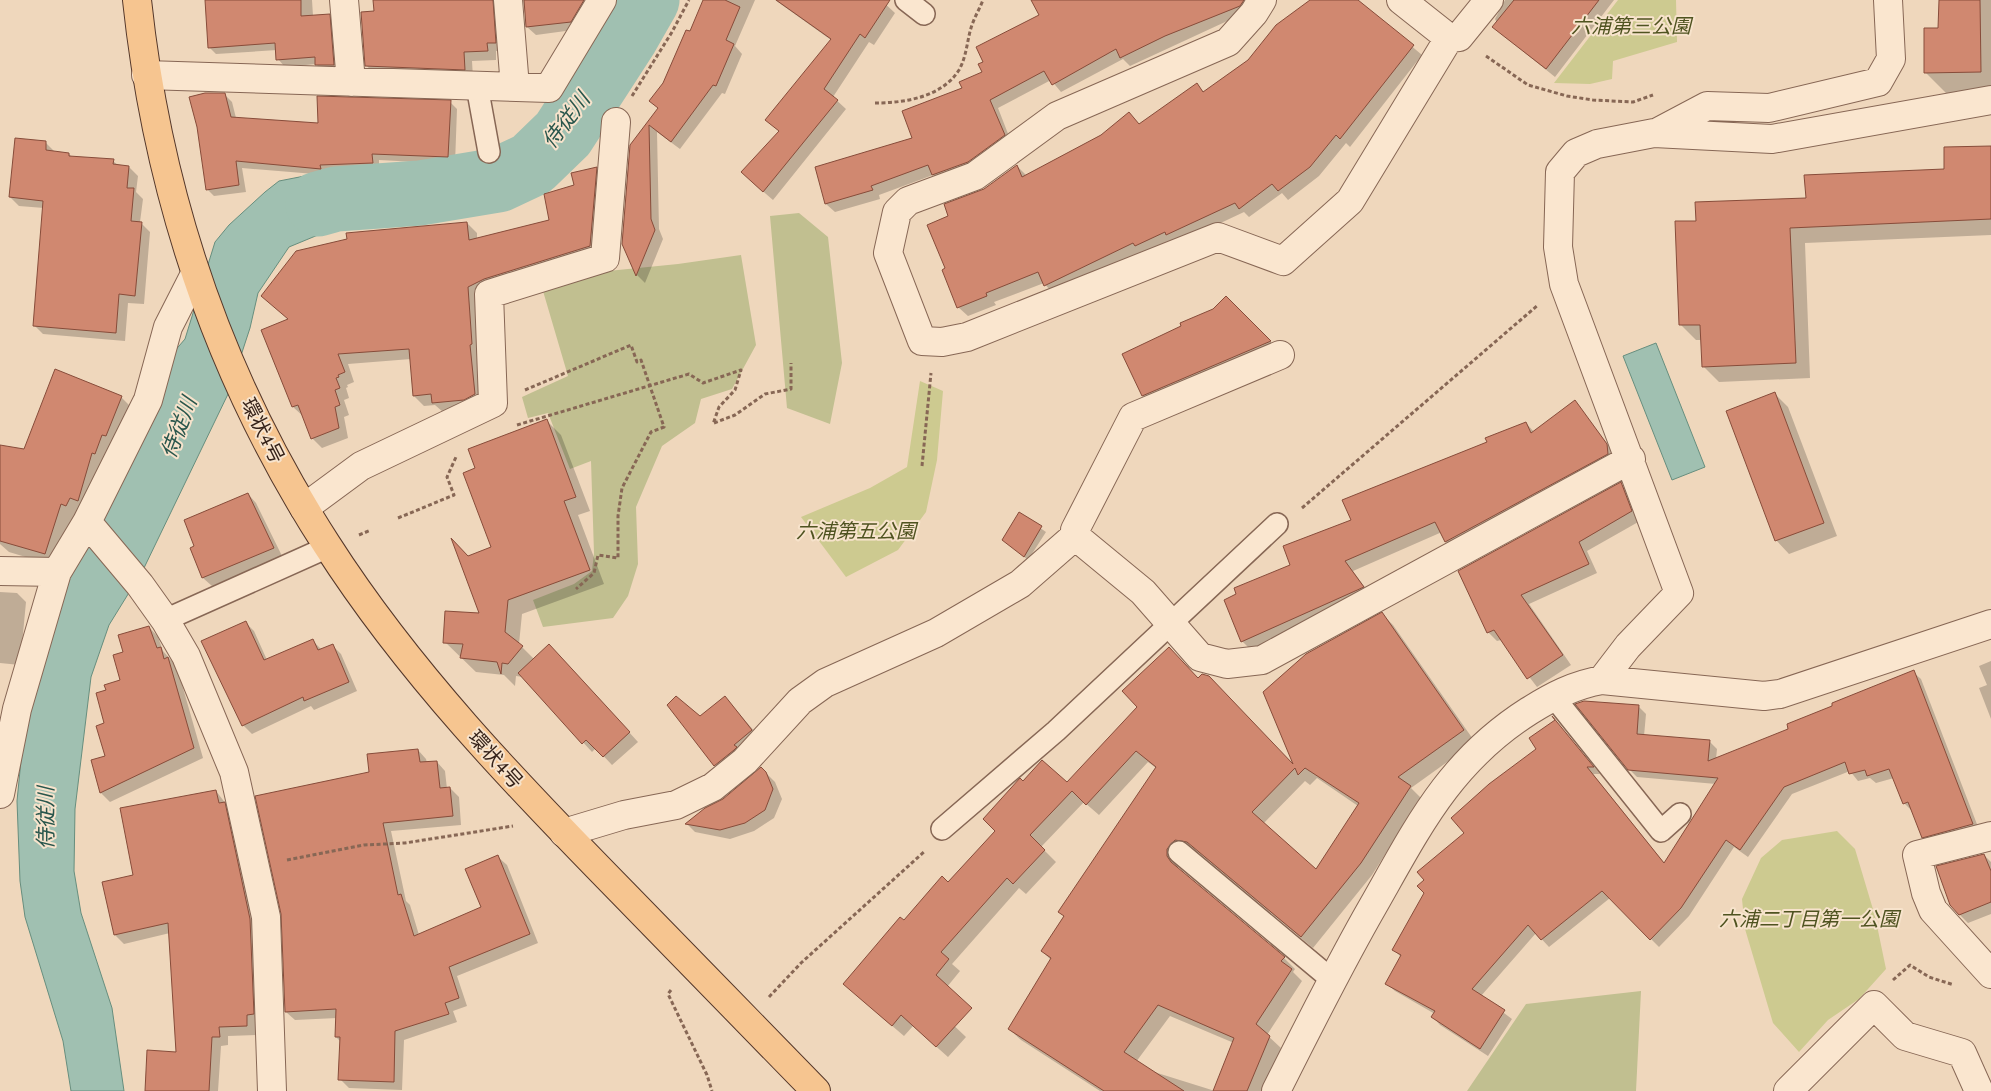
<svg xmlns="http://www.w3.org/2000/svg" width="1991" height="1091" font-family="Spectral,'Noto Sans JP',serif">
  <style>
    .green { fill: #cdca90 }
    .cemetery { fill: #c1bf90 }
    .water { fill: #a0c0b1; stroke: #678e7e }
    .shadow { fill: #0003; fill-rule: evenodd }
    .lines { fill: none; stroke-linecap: round; stroke-linejoin: round }
    .river { stroke: #a0c0b1; stroke-width: 65 }
    .building { fill: #d08870; stroke: #874c3a; fill-rule: evenodd }
    .lane-casing { stroke: #876755; stroke-width: 24 }
    .street-casing { stroke: #876755; stroke-width: 30 }
    .primary-casing { stroke: #54372a; stroke-width: 30 }
    .path { stroke: #876755; stroke-width: 3; stroke-dasharray: 4 2.5; stroke-linecap: butt }
    .lane { stroke: #fae6cf; stroke-width: 21 }
    .street { stroke: #fae6cf; stroke-width: 28 }
    .primary { stroke: #f6c590; stroke-width: 28 }
    .labels { text-anchor: middle; dominant-baseline: central; stroke-width: 4; stroke-linejoin: round; paint-order: stroke }
    .park-label { font-size: 20px; font-style: italic; fill: #4f5320; stroke: #f7e3cc }
    .street-label { font-size: 20px; fill: #36231a; stroke: #f7e3cc }
    .water-label { font-size: 21px; font-style: italic; fill: #29564c; stroke: #f7e3cc }
  </style>
  <rect width="100%" height="100%" fill="#efd7bc"/>
  <path class="green" d="M1618,0h58l1,42 -64,19 -1,18 -22,5 -36,-1z
    M920,381l23,10 -6,69 -11,52 -28,38 -52,27 -45,-60 69,-29 37,-21z
    M1837,831l18,18 20,67 11,53 -27,30 -31,21 -29,32 -26,-29 -28,-94 -3,-30 19,-41 21,-18z"/>
  <path class="cemetery" d="M799,213l29,24 14,126 -12,61 -43,-16 -17,-192z
    M741,255l15,90 -24,44 -31,10 -6,24 -33,23 -26,61 2,57 -10,32 -15,22 -70,9 -10,-27 41,-16 18,-13 2,-18 -3,-92 -21,8 -22,-56 -20,5 -6,-21 46,-21 -25,-85 65,-20 70,-7z
    M1641,991l-5,100h-169l59,-87z"/>
  <path class="water" d="M404,167l3,56 -77,7 -41,17 -31,46 -8,35 -21,64 -86,178 -34,55 -18,52 -16,132 -1,62 7,42 31,95 12,83h-53l-8,-50 -38,-124 -5,-36 -3,-80 7,-71 34,-140 115,-237 12,-14 30,-97 14,-17 36,-33 14,-11 41,-8z
    M1656,343l49,124 -33,13 -49,-124z"/>
  <path class="shadow" d="M206,0h106l1,16 16,-1 7,8 5,49h-17l-8,-8 -31,3 -7,-8 -1,-9 -61,4 -7,-7z
    M374,0h130v51h-8v9l-24,1 1,17 -98,-3 -8,-9 8,-54z
    M523,0h61l2,19 -13,11 -37,5 -9,-8z
    M704,0h51l-20,46 7,8 -17,40 -3,-1 -42,56 -23,-17 2,97 4,10 -18,44 -8,-8 -14,-32 8,-98 28,-36 -8,-8 13,-17 26,-51z
    M775,0h106l14,13 -21,32 -5,-3 -36,55 13,12 -73,91 -22,-19 29,-49 -13,-12 64,-80z
    M1037,0h213l1,10 -121,56 -7,-7 -62,33 -10,-12 -53,28 14,36 -70,39 -9,-8 -54,20 1,4 -45,13 -9,-8 88,-65 126,-123z
    M1312,0h45l65,55 -72,92 -4,-4 -27,33 -31,24 -6,-7 -33,24 -5,-5 -68,32 -31,10 -2,-2 -89,43 -10,-12 -50,19 2,3 -28,11 -10,-9 -11,-38 3,-52 67,-51 9,9 113,-50 58,-40 8,8 44,-32z
    M1505,0h109l-59,77 -52,-42 -8,-16z
    M1940,0h51v93l-44,1 -21,-21 13,-44z
    M224,94l8,8 4,16 83,7 131,-23 7,7 -2,55 -76,-4v10l-52,2v3l-85,-7 4,24 -32,4 -7,-7z
    M46,143l9,9 14,2 3,3 41,4 6,5 10,1 9,9 -2,16 7,7 -3,23 10,10 -6,72 -16,-1 -3,38 -82,-7 -9,-9 10,-117 -25,-2 -9,-9z
    M1991,147v88l-186,8 5,135 -91,4 -16,-16 -1,-26h-6l-16,-16 17,-102 249,-51z
    M596,169l10,10 -6,77 -105,33 -11,115 -41,8 -8,-7 -11,1 -10,-10 -3,-37 -63,5 6,18 -7,3 1,2 -2,1 3,10 -5,2 5,15 -5,2 4,21 -26,10 -10,-10 -8,-21 -11,-10 -4,-87 178,-97 10,10v6l74,-18 24,-35z
    M1226,298l53,52 -127,55 -9,-9z
    M1775,394l13,13 49,129 -48,18 -13,-14z
    M121,397l14,14 -76,156 -50,-15 -9,-8v-98l24,4z
    M1575,402l40,52 -160,97 -9,-9 -4,-10 -89,39 18,25 -120,54 -9,-9 50,-75 60,-45 174,-98 8,9z
    M547,421l14,14 29,76 -12,4 26,69 -82,30 -3,30 15,15 24,-5 80,88 -26,23 -16,-17 -4,4 -69,-75 -7,-1 -1,10 -11,-11 -28,-3 -31,-30 35,-28 -12,-57 25,-9 -17,-79z
    M1621,484l9,9 10,28 -53,30 10,22 -68,31 42,61 -34,22 -36,-47 -4,1 -9,-9 -28,-61z
    M248,494l8,9 26,53 -70,30 -9,-8 -12,-30 5,-1z
    M1020,514l26,18 -18,28 -20,-16z
    M0,592l17,1 9,9 -6,63 -20,-2z
    M1382,614l11,11 82,117 -64,46 10,10 -49,77 -59,73 -114,-95 -12,-2 -6,4 -3,13 106,90 11,11 -2,3 9,9 -35,54 14,13 -18,43h-163l-79,-51 -12,-11 42,-69 -9,-9 114,-183 -8,-6 -49,53 -15,-13 -43,45 15,15 -30,32 -7,-6 -67,76 8,7 -13,16v32l19,18 -18,20 -35,-31 -9,10 -48,-41 48,-73 44,-39 49,-52 26,-48h44l131,-104 98,89zM1317,778l41,28 -42,65 -53,-47 42,-43 5,4zM1170,1016l64,27 -19,48 -64,-20 -15,-9z
    M245,622l9,9 13,29 46,-19 9,9 10,-5 9,9 16,37 -43,19 -3,-4 -59,28 -9,-9z
    M149,627l9,10 5,14 14,16 26,91 -93,44 -9,-9 5,-36 2,-66 14,-10 3,-28z
    M1991,661v58l-12,-31 8,-3 -8,-19z
    M1913,672l8,7 59,153 -49,13 -8,-8 -11,-26 -8,-8 -10,-25 -18,5 -6,-5 -12,3 -8,-10 -58,23 -44,63 -14,-10 -45,69 -30,31 -49,-49 -61,49 -13,-14 -55,63 31,23 -24,37 -48,-31 -7,-8 2,-3 -40,-23 -8,-7 14,-27 -7,-7 31,-57v-13l134,-155 41,49h-7l72,90 51,-80 -79,-7 -8,-8 9,-63 8,8 -2,22 66,6 7,7 -1,10 74,-30z
    M725,697l36,42 -37,35 -9,-9 -15,-48z
    M418,750l8,9 1,4 10,-1 8,9 2,18 3,-1 9,9 2,28 -70,6 15,70 4,4 9,30 63,-27 16,-51 9,8 31,78 -81,33 10,30 -14,5 4,11 -53,18 -2,50 -53,-2 -9,-9 1,-37 -5,-5 1,-19 -42,2 -9,-8 84,-239z
    M766,773l9,9 7,17 -8,19 -20,13 -24,8 -35,-7 -8,-8z
    M216,791l17,22 26,116 3,94h-7l1,12 -28,1v9l-7,1 -3,45h-72l31,-38 -7,-120 -46,11 -9,-9 19,-59z
    M1984,855l7,7v52l-23,9 -9,-9z"/>
  <g class="lines">
    <path class="river" d="M318,204l18,-5 84,-6 78,-13 34,-16 31,-30 64,-99 20,-35"/>
  </g>
  <path class="building" d="M205,0h96v16l29,-2 4,51h-19v-8l-39,3 -1,-17 -67,5z
    M373,0h120l3,43h-9l1,8 -24,1 1,18 -100,-4 -4,-54 13,-1z
    M524,0h60l-13,22 -45,5z
    M703,0h22l15,7 -14,33 8,4 -18,42 -3,-1 -42,57 -22,-17 2,94 4,11 -19,46 -14,-32 8,-99 28,-37 -9,-7 14,-18 23,-53 4,1z
    M776,0h114l-25,38 -5,-4 -36,55 14,11 -75,92 -22,-20 38,-41 -14,-11 66,-81z
    M1031,0h213l-4,6 -75,30 -45,22 -4,-9 -64,36 -8,-14 -54,29 15,35 -37,27 -36,13 -4,-10 -57,21 2,4 -48,14 -10,-37 97,-29 -10,-27 60,-23 -3,-6 23,-10 -4,-8 5,-2 -7,-15 63,-32z
    M1310,0h48l56,45 -74,94 -4,-4 -26,32 -32,24 -6,-7 -33,25 -4,-6 -69,32 -1,-3 -30,14 -2,-3 -89,43 -6,-14 -52,21 1,3 -30,12 -15,-38 3,-2 -18,-43 21,-9 -4,-12 40,-15 33,-24 5,12 79,-42 28,-23 10,12 58,-41 6,9 45,-32 28,-35z
    M1514,0h85l-53,69 -54,-42z
    M1939,0h41l1,72 -57,1v-45h14z
    M205,93h20l6,24 87,6 -1,-27 134,4 -3,57 -76,-3 1,9 -53,2 1,4 -85,-8 3,24 -33,5 -9,-63 -8,-30z
    M15,138l31,3v9l23,3v3l45,3 -1,5 16,2 -2,22h7l-3,33 11,1 -7,74 -16,-2 -3,39 -83,-7 10,-125 -34,-4z
    M1991,146v73l-201,9 6,135 -94,4 -2,-42h-21l-4,-104h21l-1,-19 111,-4 -2,-23 140,-6v-22z
    M597,167l-7,79 -106,33 -16,8 4,57 -2,1 5,49 -11,6 -32,3 -1,-9 -18,2 -4,-47 -71,5 7,18 -7,3 1,2 -3,1 4,10 -5,2 5,15 -5,2 4,21 -28,11 -13,-34 -6,2 -31,-77 27,-11 -27,-23 35,-45 51,-12 -1,-6 121,-11 2,18 80,-20 -5,-26 30,-9 -3,-12z
    M1226,296l45,45 -129,55 -20,-42 59,-28 -1,-3 33,-14z
    M55,369l67,27 -16,40 -4,-1 -7,19 -3,-1 -14,48 -8,-3 -4,8 -5,-2 -16,50 -45,-13v-96l24,4z
    M1775,392l49,131 -49,18 -49,-130z
    M1575,400l32,44 1,10 -163,88 -10,-20 -90,39 19,26 -123,55 -17,-42 12,-6 -2,-6 56,-23 -7,-19 68,-26 -9,-20 145,-58 -2,-4 41,-16 5,11z
    M547,419l29,78 -12,4 26,69 -82,30 -3,32 18,14 -15,18 -6,-1 -1,11 -4,-12 -37,-4 3,-14 -20,-1 2,-32 34,2 -28,-75 17,18 23,-9 -28,-74 12,-5 -7,-19z
    M1621,482l11,29 -53,31 10,22 -68,31 42,60 -36,24 -33,-49 -7,3 -29,-62z
    M248,493l26,55 -72,30 -12,-30 4,-2 -10,-26z
    M1019,512l23,14 -18,31 -22,-17z
    M1382,612l82,118 -66,47 13,9 -50,77 -60,74 -114,-95 -12,-2 -8,9v7l4,6 114,95 -4,4 11,8 -36,55 14,12 -23,55h-34l21,-53 -76,-33 -34,47 60,39h-80l-96,-62 43,-71 -10,-7 23,-35 -6,-4 98,-145 -20,-16 -50,54 -14,-14 -42,44 15,15 -32,34 -6,-6 -66,74 8,7 -13,16 36,33 -36,39 -35,-32 -9,11 -49,-42 57,-67 4,3 38,-44 6,6 47,-51 -12,-12 37,-41 3,3 19,-21 25,22 70,-75 -15,-16 47,-44 29,31 4,-4 7,2 84,88 -30,-72 43,-38zM1295,768l3,7 7,-7 54,35 -43,66 -64,-57z
    M246,621l18,39 49,-21 5,11 15,-6 16,38 -45,19 -1,-4 -61,29 -41,-85z
    M149,626l8,22 4,-1 3,12 4,-2 26,91 -94,45 -9,-33 14,-4 -9,-30 8,-3 -8,-30 10,-3 -2,-5 16,-5 -7,-25 10,-3 -5,-17z
    M549,644l81,88 -27,25 -17,-17 -4,4 -64,-71z
    M1914,670l59,154 -51,14 -14,-36 -5,2 -14,-35 -22,7 -2,-6 -16,4 -4,-12 -61,25 -44,63 -14,-10 -45,68 -31,32 -48,-49 -61,49 -13,-15 -56,64 33,21 -25,39 -49,-32 4,-6 -50,-27 16,-29 -9,-5 32,-57 -7,-7 7,-6 -7,-8 47,-39 -13,-15 38,-34 47,-35 -7,-11 26,-18 -3,-4 42,51h-7l77,96 54,-85 -90,-8 -53,-66 9,-3 55,4 -2,29 73,6 -2,21 80,-32 -1,-5 45,-18v-3z
    M676,696l24,20 25,-20 27,34 -18,15 3,2 -3,3 -20,16 -47,-61z
    M418,749l2,13 17,-1 3,27 10,-1 3,29 -70,7 15,72 3,-1 13,42 67,-29 -16,-38 33,-14 32,79 -81,33 10,31 -14,5 4,11 -54,17 -1,51 -56,-2 2,-43h-5l1,-28 -51,3 -4,-98 -26,-118 114,-24 -2,-18z
    M761,767l5,5 7,17 -8,21 -20,13 -25,7 -35,-6 20,-16 18,-9z
    M216,790l3,13 6,-1 25,117 4,95 -7,1v11l-28,1 1,10h-8l-3,54h-64l2,-41 29,2 -8,-129 -54,12 -12,-53 31,-7 -13,-67z
    M1984,854l7,17v31l-32,13 -9,-10 -14,-39z"/>
  <g class="lines">
    <defs>
      <path id="lane" d="M906,0l18,14
        M477,86l12,66
        M165,620l163,-73
        M1553,696l108,135 19,-17
        M942,829l114,-98 221,-207
        M1179,852l152,127"/>
      <path id="street" d="M344,0l7,82
        M508,0l7,87
        M1262,0l-8,13 -26,29 -171,74 -82,60 -67,25 -11,11 -9,41 34,88 20,1 25,-5 251,-100 65,24 67,-60 99,-163 -48,-38
        M1449,38l10,-1 30,-37
        M146,75l403,13 53,-88
        M1656,133l51,-27 62,2 109,-26 13,-23 -3,-59
        M304,508l57,-42 132,-63 -4,-109 116,-36 11,-136
        M87,522l53,63 25,35 21,36 48,116 32,145 6,174
        M1075,536v-6l58,-113 147,-62
        M0,571l57,1
        M1602,680l26,-34 51,-53 -115,-309 -6,-37 2,-75 16,-19 21,-9 57,-11 118,6 219,-39
        M0,794l17,-85 40,-137 30,-50 61,-122 20,-73 27,-53
        M564,833l60,-18 52,-10 37,-18 32,-26 55,-60 25,-18 111,-50 84,-49 55,-48 68,56 57,65 27,7 35,-4 369,-201
        M1991,836l-74,19 9,38 7,17 58,64
        M1276,1091c31,-62 62,-124 97,-185 45,-79 76,-144 156,-195 24,-15 45,-26 73,-31l162,16 16,-2 211,-70
        M1788,1091l86,-86 31,31 57,17 17,38"/>
      <path id="primary" d="M137,0c21,197 82,378 190,545 82,128 188,238 295,347 65,66 129,133 194,199"/>
    </defs>
    <use href="#lane" class="lane-casing"/>
    <use href="#street" class="street-casing"/>
    <use href="#primary" class="primary-casing"/>
    <path class="path" d="M1486,56l42,29 39,11 26,4 40,2 20,-7
      M632,96l40,-64 17,-32
      M875,103c30,0 67,-6 84,-33 8,-14 8,-31 13,-45 3,-9 8,-17 11,-25
      M525,390l106,-45 6,17 4,-2 23,67 -13,5 -29,56 -4,28v42l-20,-3 -4,18 -18,16
      M714,423l21,-8 30,-21 26,-5v-26
      M517,425l172,-51 14,9 38,-13 -6,20 -16,17 -6,17
      M922,466l9,-93
      M1302,508l236,-203
      M398,518l56,-23 -7,-18 9,-20
      M359,535l12,-5
      M287,860l77,-15 41,-2 108,-17
      M1893,980l17,-15 19,12 25,8
      M671,990l-3,4 39,81 5,16
      M769,997l32,-34 124,-112"/>
    <use href="#lane" class="lane"/>
    <use href="#street" class="street"/>
    <use href="#primary" class="primary"/>
  </g>
  <g class="labels">
    <g class="park-label">
      <text x="1631" y="27">六浦第三公園</text>
      <text x="856" y="532">六浦第五公園</text>
      <text x="1809" y="920">六浦二丁目第一公園</text>
    </g>
    <g class="street-label">
      <text transform="translate(262 431) rotate(63)">環状4号</text>
      <text transform="translate(495 760) rotate(48)">環状4号</text>
    </g>
    <g class="water-label">
      <text transform="translate(567 121) rotate(-53)">侍従川</text>
      <text transform="translate(180 428) rotate(-69)">侍従川</text>
      <text transform="translate(47 818) rotate(-90)">侍従川</text>
    </g>
  </g>
</svg>
